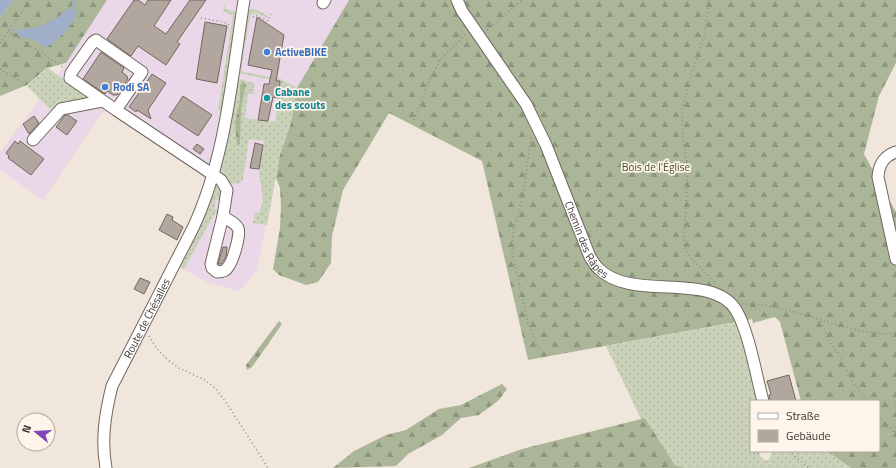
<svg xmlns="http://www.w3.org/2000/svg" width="896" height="468" font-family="'Titillium Web',sans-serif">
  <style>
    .commercial { fill: #ead8e9 }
    .grass { fill: url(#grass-dots) }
    .forest { fill: url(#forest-firs) }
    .water { fill: #a0aec9 }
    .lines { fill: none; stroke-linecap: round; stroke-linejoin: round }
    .stream { stroke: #a0aec9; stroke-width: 2.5 }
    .building { fill: #b2a79e; stroke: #736860 }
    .minor-casing { stroke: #71685f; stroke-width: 13 }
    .path { stroke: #908982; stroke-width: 1.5; stroke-dasharray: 1 3; stroke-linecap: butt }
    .minor { stroke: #fff; stroke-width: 11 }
    .shop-dot { fill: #3f7fe0; stroke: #fef4e9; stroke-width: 1.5 }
    .culture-dot { fill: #0f9aa8; stroke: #fef4e9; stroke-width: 1.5 }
    .labels { text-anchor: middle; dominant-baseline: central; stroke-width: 3.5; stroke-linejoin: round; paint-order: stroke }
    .shop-label { font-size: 11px; font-weight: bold; fill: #366cbe; stroke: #fef4e9; text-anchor: start }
    .culture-label { font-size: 11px; font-weight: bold; fill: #0d838f; stroke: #fef4e9; text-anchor: start }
    .park-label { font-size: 11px; fill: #455325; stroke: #fef4e9 }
    .street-label { font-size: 11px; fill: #3a3632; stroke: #fef4e9 }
  </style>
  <defs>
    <pattern id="grass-dots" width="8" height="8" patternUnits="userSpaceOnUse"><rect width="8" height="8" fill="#cad3b9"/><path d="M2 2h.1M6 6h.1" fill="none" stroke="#aeb6a0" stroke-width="1.8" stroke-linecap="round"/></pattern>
    <pattern id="forest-firs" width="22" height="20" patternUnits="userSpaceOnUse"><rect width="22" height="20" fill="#abb699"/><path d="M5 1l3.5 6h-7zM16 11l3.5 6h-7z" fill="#8c957d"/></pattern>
  </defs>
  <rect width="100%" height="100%" fill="#f1e6dc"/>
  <path class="commercial" d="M107,0h242l-52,88 -6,35 -11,32 -23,115 -17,21 -33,-9 -33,-18 35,-75 -4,-12 -97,-68 -9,8 -56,83 -43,-30v-17l66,-90z"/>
  <path class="grass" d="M225,2v7l12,3 -16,100 -3,-2 15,-95 -10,-3z
    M251,9h4l13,7 -1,2 -8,-4 -6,-1 -3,3 -9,54 3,2 37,7 16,9 -6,35 -11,32 -13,70 -14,-2 2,-11 4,1c8,-16 0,-28 0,-44 0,-9 3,-19 5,-28l-15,-2 -6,41 -4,3 -9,1 -10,-16 15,-86 5,-3 14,4v11h-6l-3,24 30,4 5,-40 -41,-9 8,-59z
    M48,68l43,31 -41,10 -23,-23z
    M218,185l5,3 -1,13 -6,-1 -2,9 6,2v2h-5l-31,56 -6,-3 36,-78z
    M737,322l21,79h-7v50h8c1,6 4,11 11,8l1,-6 7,-2h49l24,17h-167l-9,-3 -30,-47 -4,1 -35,-73z"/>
  <path class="forest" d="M13,0h94l-41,63 -19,5 -20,17 -27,11v-78z
    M349,0h547v63l-17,33 -15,58 32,58v256h-45l-24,-17h52v-50h-78l-21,-79 -5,-5 -22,6 -1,-4 -224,41 -46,-199 -93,-48 -46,77 -11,46 -1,27 -13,19 -12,3 -27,-10 -6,-6 7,-41 1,-22 -1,-18 -4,-10 4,-23 11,-32 6,-35z
    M243,82l3,2 -5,24 -1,36 -3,2 -2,-23 5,-23v-15z
    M279,321l3,3 -30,43 -5,3 -1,-5z
    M502,384l5,5 -8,11 -20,15 -18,3 -19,17 -34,19 -12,12 -63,2 21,-17 32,-16 20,-5 33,-21 22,-4z
    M645,418l30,47 9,3h-215l53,-19z"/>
  <path class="water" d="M0,0h13l-13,18z
    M68,9h6l2,7c-7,14 -17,23 -29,31l-5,-1 -8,-6 -14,-3 -2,-5 2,-3c19,1 34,-8 48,-20z"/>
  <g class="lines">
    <path class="stream" d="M71,11l4,-11
      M14,31l6,2"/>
  </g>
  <path class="building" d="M134,0h4l7,5 3,-5h23l-17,26 12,8 24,-34h16l-29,42 3,2 -14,21 -28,-19 -7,10 -24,-17z
    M257,17l27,18 -8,46h4l-1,17 -6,-1 -5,24 -10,-1 6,-36h5l3,-14 -24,-5z
    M205,22l22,4 -10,57 -21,-4z
    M101,52l23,16 -2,4 5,4 1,3 -11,16h-4l-6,-4 -2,3 -22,-15z
    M152,74l14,9 -18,27 3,9 -14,-9 -1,2 -7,-5z
    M183,96l29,19 -14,21 -29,-19z
    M65,115h3l9,6 -10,14 -11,-8z
    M34,116l5,7 -10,11 -6,-10z
    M15,141l3,3 2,-3 24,18 -13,16 -23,-17 1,-2 -3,-3z
    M255,143l8,2 -4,24 -9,-1z
    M197,144l7,5 -4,5 -7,-5z
    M167,214l6,3 -1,3 11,7 -6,13 -18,-10z
    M223,247h4l-1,10 -5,7h-3z
    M140,278l10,4 -6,12 -10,-5z
    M789,375l7,26h-26l-1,-6 2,-1 -4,-13z"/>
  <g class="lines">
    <defs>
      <g id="minor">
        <path id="s1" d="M457,0l5,11 64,93 20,41 44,112c3,4 5,9 9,12 33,33 113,2 137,41 13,22 20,65 27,91"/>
        <path d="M323,3l2,-3"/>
        <path d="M116,110l-46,-32 1,-5 22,-31 3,-2 46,32 -26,38 105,70 6,10 -4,26"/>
        <path d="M33,140l28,-31 41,-8"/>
        <path d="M896,152c-12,4 -17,12 -18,25l18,82"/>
        <path d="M223,216c4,4 12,6 15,12 3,6 -5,33 -10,39 -2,4 -6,5 -11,5l-5,-4 -1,-4z"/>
        <path id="s2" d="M106,468c-5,-28 -1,-54 6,-82l81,-158c33,-71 39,-151 51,-228"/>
      </g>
    </defs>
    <use href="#minor" class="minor-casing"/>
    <path class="path" d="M709,0l-5,36 -14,43 -8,31 1,29 5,30 -4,72c1,19 20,27 31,42
      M253,17l2,-2 13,6 3,-7
      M201,18l23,4 5,3 -1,3
      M487,30l35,-30
      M8,31l55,36
      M0,43l30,-43
      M0,69l21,13
      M414,120l15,-39 11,-21 26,-26
      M531,138l-7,51 -11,45 -1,17 16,72 12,28
      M742,304c8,-1 17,1 25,2 44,6 84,30 129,28
      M821,321l8,21 10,12 14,29 14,18
      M149,336l8,13 11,11 11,8 26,12 11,9 14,19 38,60
      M896,402v5
      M879,416l17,19
      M895,432l1,-6
      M789,451l20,17
      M754,454l11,-3"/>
    <use href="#minor" class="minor"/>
  </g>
  <g class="shop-dot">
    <circle cx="267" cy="52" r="4"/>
    <circle cx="105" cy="87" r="4"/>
  </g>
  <circle class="culture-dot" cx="267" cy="98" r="4"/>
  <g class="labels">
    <g class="shop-label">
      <text x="275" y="52">ActiveBIKE</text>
      <text x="113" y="87">Rodi SA</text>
    </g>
    <g class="culture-label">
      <text x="275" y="92">Cabane<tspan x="275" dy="13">des scouts</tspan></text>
    </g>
    <g class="park-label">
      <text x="656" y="167">Bois de l'Église</text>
    </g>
    <g class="street-label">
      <text stroke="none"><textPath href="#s1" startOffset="274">Chemin des Râpes</textPath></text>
      <text stroke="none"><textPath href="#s2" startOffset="159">Route de Chésalles</textPath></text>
    </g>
  </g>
  <rect x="750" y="400" width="130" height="52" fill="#fef4e9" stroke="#b0a8a0"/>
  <rect x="758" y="413" width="20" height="6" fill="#ffffff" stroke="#b0a8a0"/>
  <text x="786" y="420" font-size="12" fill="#3a3632">Straße</text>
  <rect x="758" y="430" width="20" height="12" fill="#b2a79e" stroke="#b0a8a0"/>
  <text x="786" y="440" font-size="12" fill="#3a3632">Gebäude</text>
  <g transform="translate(36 432) rotate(288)"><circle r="19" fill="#fef4e9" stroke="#b0a8a0"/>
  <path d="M0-3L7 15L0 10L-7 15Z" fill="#7f44ba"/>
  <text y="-6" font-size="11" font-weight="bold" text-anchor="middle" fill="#3a3632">N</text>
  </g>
</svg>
